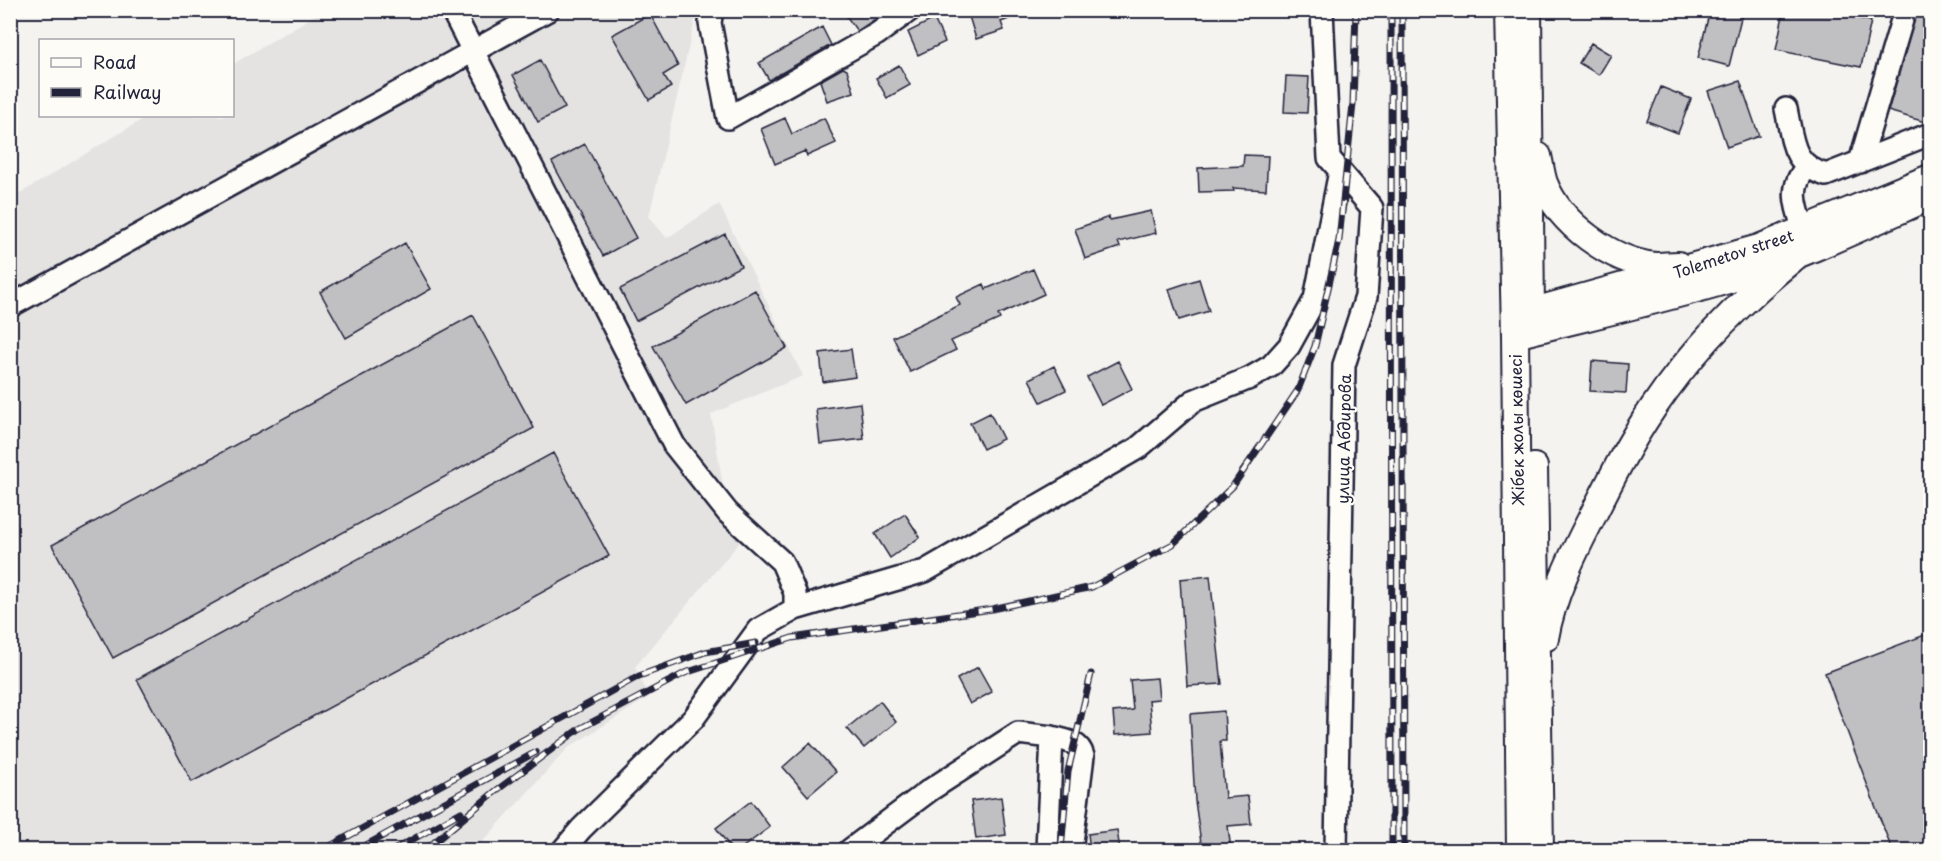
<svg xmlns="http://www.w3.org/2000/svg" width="1941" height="861" font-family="'Playpen Sans',sans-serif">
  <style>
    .built { fill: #e4e3e2 }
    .building { fill: #c0bfc2; stroke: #22223b; stroke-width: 1.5 }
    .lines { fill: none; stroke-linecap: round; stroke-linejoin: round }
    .minor-casing { stroke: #22223b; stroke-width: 26 }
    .major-casing { stroke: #22223b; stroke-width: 30 }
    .minor { stroke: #fdfcf7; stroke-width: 21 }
    .major { stroke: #fdfcf7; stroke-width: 26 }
    .rail-casing { stroke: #22223b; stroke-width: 7 }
    .rail { stroke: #fdfcf7; stroke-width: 4.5; stroke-dasharray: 14; stroke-linecap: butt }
    .labels { text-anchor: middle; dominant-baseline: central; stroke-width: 4.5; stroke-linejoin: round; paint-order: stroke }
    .street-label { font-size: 16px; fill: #22223b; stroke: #fdfcf7 }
  </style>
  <rect width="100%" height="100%" fill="#f4f3ef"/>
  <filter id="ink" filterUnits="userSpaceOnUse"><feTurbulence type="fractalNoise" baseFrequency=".0167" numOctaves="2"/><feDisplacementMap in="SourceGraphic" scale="12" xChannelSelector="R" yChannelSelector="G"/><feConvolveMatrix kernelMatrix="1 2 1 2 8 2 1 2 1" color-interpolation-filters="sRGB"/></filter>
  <g filter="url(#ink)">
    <path class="built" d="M322,11h375l-48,206 18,21 52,-34 84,172 -92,38 14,84 25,32 -115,137 14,30 -81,51 -93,102h-464v-651l137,-83h84l1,-52z"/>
    <path class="building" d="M842,10h31l5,7 -21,14z
      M976,10h53v1l-28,11 3,8 -28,9 -8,-26z
      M1710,10h33l-14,56 -31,-8z
      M1784,10h35l52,11 -10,46 -85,-17z
      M1917,10h13v111l-5,1 -37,-11z
      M650,14l28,52 -15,9 8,12 -22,13 -37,-65z
      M934,19l11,23 -27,13 -10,-23z
      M822,27l9,18 -62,35 -10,-17z
      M1591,43l20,12 -12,20 -20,-12z
      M540,60l25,48 -27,14 -25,-47z
      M899,65l11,20 -23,13 -11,-20z
      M843,68l4,2 7,22 -27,9 -7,-20z
      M1286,76l23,1 -2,36 -23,-1z
      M1740,81l19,55 -32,11 -19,-56z
      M1661,87l30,12 -13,34 -31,-12z
      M785,118l7,16 32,-16 12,25 -29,13 -2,-5 -30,13 -14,-35z
      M585,144l51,94 -33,18 -51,-94z
      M1244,155l24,1 -2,34 -33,-2 1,3 -35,1 -1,-24 45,-2z
      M1151,211l5,22 -38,9 2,5 -35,12 -10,-30 34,-12 1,3z
      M725,234l16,32 -105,55 -16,-32z
      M405,243l26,46 -85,49 -26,-46z
      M1033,269l11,25 -46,21 2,4 -49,22 5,9 -46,22 -17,-35 67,-32 -4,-8 28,-13 2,5z
      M1199,279l10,32 -30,9 -10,-31z
      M755,290l32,58 -101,57 -33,-59z
      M473,315l61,113 -421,230 -61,-113z
      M851,349l4,28 -32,5 -3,-29z
      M1118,361l14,28 -31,16 -14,-28z
      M1592,361l36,3 -2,29 -36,-2z
      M1054,366l12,24 -25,12 -12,-23z
      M860,403l4,36 -44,5 -4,-35z
      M990,413l13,26 -20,10 -13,-26z
      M553,453l56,103 -417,226 -55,-103z
      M905,514l15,23 -30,21 -15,-24z
      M1210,576l12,108 -35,2 -7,-107z
      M1930,633v217h-38l-67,-177z
      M978,667l14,25 -22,12 -13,-25z
      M1157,678l2,21 -10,1 3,32 -37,3 -2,-23 20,-2 -3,-30z
      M880,701l16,21 -32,26 -17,-20z
      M1224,711l2,30h-6l5,57 23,-2 3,28 -23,2 3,24h-29l-7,-49 -5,-87z
      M810,743l26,29 -28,24 -25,-29z
      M1001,797l5,38 -30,4 -5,-38z
      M751,801l19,26 -31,23h-7l-16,-22z
      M1117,830l3,20h-30l-2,-16z"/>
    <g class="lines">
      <defs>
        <path id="minor" d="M452,10l222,435 54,68 54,49 13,31v16
          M712,10l-2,13 18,95 149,-84 33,-24
          M1322,10l7,148 43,50 -6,89 -22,68 -8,485
          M1786,109c7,32 5,55 40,66l104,-41
          M1860,162l45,-152
          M1804,230c-8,-23 -16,-43 3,-63
          M10,306l538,-296
          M1052,737c14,4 27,4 31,19l-12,94
          M563,850l18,-21 112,-110 65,-89 37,-21 130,-38 213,-123 55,-47 57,-23 21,-12 18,-20 26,-47 25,-128
          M850,850l80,-60 88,-57 34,4 -5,113"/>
        <path id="major" d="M1508,10l7,325 5,515
          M1528,10l3,303
          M1538,156c2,8 3,18 6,27 16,41 67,78 111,83 7,0 15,-1 23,-1
          M1516,316l243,-68 171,-70
          M1515,335c71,-18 143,-34 213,-55 68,-22 134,-53 199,-82
          M1534,467l6,383
          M1545,638c7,-41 27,-82 46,-119 19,-38 38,-76 62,-111 39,-58 90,-109 143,-152"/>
      </defs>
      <use href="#minor" class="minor-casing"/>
      <use href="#major" class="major-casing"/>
      <use href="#minor" class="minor"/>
      <use href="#major" class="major"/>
      <defs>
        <path id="rail" d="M1391,10l1,840
          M1402,10l2,840
          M323,850l316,-174 66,-24 51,-9
          M357,850l179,-98
          M394,850l67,-38
          M425,850l72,-60 82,-61 106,-56 107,-35 200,-29 100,-22 81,-43 60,-58 65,-96 17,-44 24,-106 14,-136 3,-94
          M1061,850l7,-79 23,-97"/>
      </defs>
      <use href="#rail" class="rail-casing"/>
      <use href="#rail" class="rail"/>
    </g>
  </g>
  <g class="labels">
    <g class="street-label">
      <text transform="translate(1733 253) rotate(-18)">Tolemetov street</text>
      <text transform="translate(1516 430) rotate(-91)">Жібек жолы көшесі</text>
      <text transform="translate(1343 439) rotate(-89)">улица Абдирова</text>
    </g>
  </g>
  <rect width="1941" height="861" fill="none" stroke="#fdfcf7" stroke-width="36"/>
  <rect x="18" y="18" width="1905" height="825" fill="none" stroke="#22223b" stroke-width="2" filter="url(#ink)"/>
  <rect x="39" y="39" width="195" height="78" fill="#fdfcf7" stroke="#a5a5ac" stroke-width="1.5"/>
  <rect x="51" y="58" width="30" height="9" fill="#fdfcf7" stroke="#a5a5ac" stroke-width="1.5"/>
  <text x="93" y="69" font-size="18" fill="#22223b">Road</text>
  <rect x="51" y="88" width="30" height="9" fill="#22223b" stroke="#a5a5ac" stroke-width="1.5"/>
  <text x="93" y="99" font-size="18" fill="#22223b">Railway</text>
</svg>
